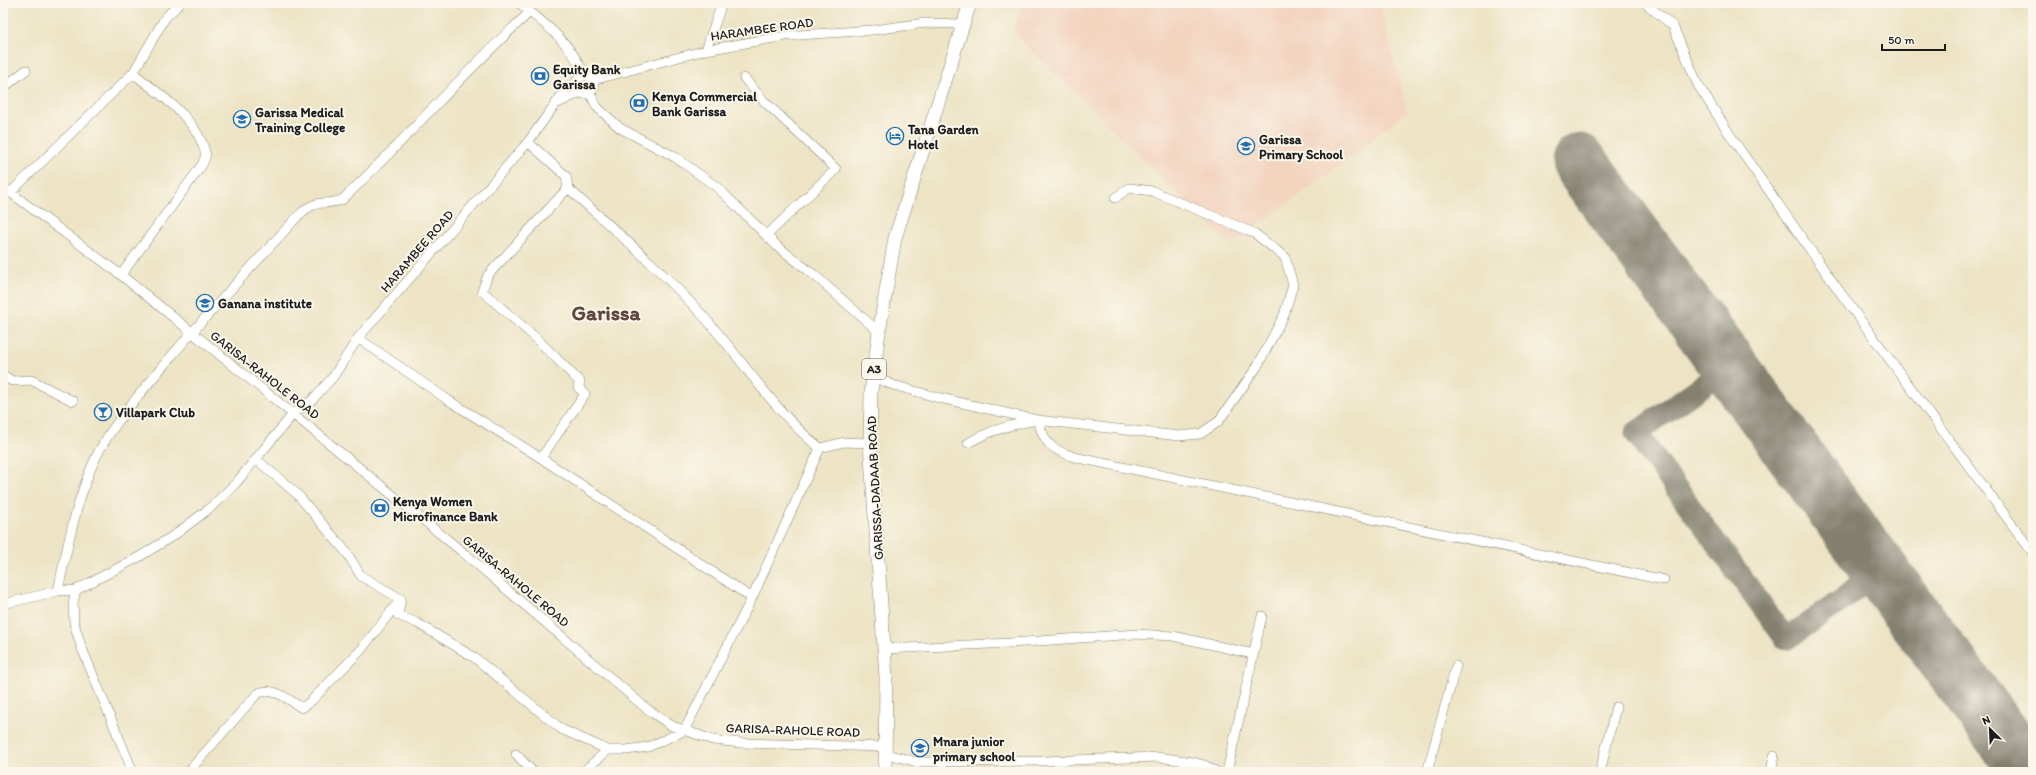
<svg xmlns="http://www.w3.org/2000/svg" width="2036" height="775" font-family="Itim,sans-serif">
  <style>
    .built { fill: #f3d4bf }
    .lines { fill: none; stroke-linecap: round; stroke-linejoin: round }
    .taxiway { stroke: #848070; stroke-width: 23 }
    .runway { stroke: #848070; stroke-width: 57 }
    .minor-casing { stroke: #848070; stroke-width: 10 }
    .highway-casing { stroke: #848070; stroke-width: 14 }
    .minor { stroke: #fff; stroke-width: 9 }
    .highway { stroke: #fff; stroke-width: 13 }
    .labels { text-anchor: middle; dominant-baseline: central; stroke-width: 4; stroke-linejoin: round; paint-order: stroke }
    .shield { fill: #fbf7ec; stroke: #5f5e5a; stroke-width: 1 }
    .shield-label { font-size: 12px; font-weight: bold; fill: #1c1c1c }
    .street-label { font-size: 13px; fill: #1c1c1c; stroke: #fbf7ec }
    .poi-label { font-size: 13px; font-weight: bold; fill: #1c1c1c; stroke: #fbf7ec; text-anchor: start }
    .town-label { font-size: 21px; font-weight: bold; fill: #60463c; stroke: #fbf7ec }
  </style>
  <rect width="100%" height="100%" fill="#fbf7ec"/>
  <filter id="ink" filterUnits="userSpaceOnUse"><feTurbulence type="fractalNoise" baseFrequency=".025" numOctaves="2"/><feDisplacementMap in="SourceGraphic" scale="8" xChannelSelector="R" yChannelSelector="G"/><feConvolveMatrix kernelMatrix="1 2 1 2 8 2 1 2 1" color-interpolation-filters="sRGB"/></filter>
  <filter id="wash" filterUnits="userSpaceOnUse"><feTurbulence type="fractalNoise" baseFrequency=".012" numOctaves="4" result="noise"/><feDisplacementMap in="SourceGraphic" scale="16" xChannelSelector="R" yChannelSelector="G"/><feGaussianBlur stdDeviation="0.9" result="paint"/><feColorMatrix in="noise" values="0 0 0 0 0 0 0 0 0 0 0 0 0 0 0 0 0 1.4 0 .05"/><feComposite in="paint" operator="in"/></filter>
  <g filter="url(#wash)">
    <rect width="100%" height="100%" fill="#ede4c5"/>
    <path class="built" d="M1024,3h356l27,109 -87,68 -89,65 -219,-213z"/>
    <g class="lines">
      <path class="taxiway" d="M1713,362l-1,10 -3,9 -73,52 150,206 62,-43 11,-10 5,-19"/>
      <path class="runway" d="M1579,162l450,610"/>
    </g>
  </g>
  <g filter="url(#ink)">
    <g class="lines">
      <defs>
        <path id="minor" d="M519,3c25,20 55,42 65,73
          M1645,3l28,23 25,59 36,56 108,154 191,258
          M706,50l16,-47
          M576 85a9 9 0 1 1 18 0a9 9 0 1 1-18 0Z
          M744,78l20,23 72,68 -69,66
          M593,80l113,-30 79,-14 88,-6 52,-7 36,1
          M3,88l23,-18
          M590,93l7,14 23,21 55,29 43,31 59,58 36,28 66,58
          M558,103l21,-10
          M528,142l38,34 2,12c45,41 96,84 136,129 39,43 70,95 116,131l24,-6 26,1
          M3,187l118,88 172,139 172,140 182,155 25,17 41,14 28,3 146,4
          M10,193l123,-120 32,-55 15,-15
          M121,275l81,-110 4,-10c-8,-37 -46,-60 -73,-82
          M358,338l90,62 93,58 211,140
          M3,375l9,6 19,-1 42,21
          M873,377l20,8 43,12 101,23 142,16 21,-2 18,-12 39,-55 27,-52 9,-30 -8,-28 -31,-24 -102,-42 -23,-3 -14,10
          M968,443c22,-13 44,-19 69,-23 10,25 11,28 37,37l590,123
          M541,458l44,-64 -7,-7 2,-5 -44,-44 -54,-47 6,-16 80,-87
          M256,459l41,35 50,59 14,23 40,23 -3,16 19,8 58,35 86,71 47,21h18l22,-3 36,-16 68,-133 68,-150
          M76,590l-3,13 1,20 7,23 52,126
          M58,591c9,-43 19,-94 38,-134 16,-32 40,-58 62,-85 45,-54 93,-104 140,-156 20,-19 23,-9 44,-16 65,-61 122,-129 188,-188
          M3,604l55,-13 18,-1 63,-33 37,-23 34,-26 26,-25 57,-69 19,-14 21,-23 25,-39 170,-196 38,-53 10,-6
          M885,649l125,-6 126,-9 37,2 80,18
          M516,754l17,18
          M887,754l30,8 128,-1 113,-4 35,5 11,3 13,7
          M188,772l69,-78c15,-9 32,6 45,14l8,-6 51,-52 39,-50
          M583,772l25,-22
          M1227,772l35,-156
          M1427,772l29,-106
          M1600,772l16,-65
          M1771,772l3,-16"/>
        <path id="highway" d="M885,772l1,-95 -16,-234 1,-51 8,-60 16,-94 75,-235"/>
      </defs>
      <use href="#minor" class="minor-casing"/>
      <use href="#highway" class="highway-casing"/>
      <use href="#minor" class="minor"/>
      <use href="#highway" class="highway"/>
    </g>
  </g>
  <defs>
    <symbol id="bank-ring" viewBox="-11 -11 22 22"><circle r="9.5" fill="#fbf7ec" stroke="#1f6fb2" stroke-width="1.5"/><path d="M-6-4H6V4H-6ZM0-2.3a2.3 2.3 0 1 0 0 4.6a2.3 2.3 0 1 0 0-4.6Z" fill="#1f6fb2"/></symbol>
    <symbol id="university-ring" viewBox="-11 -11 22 22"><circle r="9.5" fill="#fbf7ec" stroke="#1f6fb2" stroke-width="1.5"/><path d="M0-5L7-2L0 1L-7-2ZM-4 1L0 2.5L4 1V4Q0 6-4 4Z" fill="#1f6fb2"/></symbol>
    <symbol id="hotel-ring" viewBox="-11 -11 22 22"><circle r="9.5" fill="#fbf7ec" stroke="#1f6fb2" stroke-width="1.5"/><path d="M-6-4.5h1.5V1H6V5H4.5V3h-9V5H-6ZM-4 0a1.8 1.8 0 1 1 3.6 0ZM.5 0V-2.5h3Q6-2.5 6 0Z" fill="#1f6fb2"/></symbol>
    <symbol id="school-ring" viewBox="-11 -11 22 22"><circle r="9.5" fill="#fbf7ec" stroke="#1f6fb2" stroke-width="1.5"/><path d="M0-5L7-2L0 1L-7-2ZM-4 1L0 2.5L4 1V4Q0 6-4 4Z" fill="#1f6fb2"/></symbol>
    <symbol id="bar-ring" viewBox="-11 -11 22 22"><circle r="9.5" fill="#fbf7ec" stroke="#1f6fb2" stroke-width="1.5"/><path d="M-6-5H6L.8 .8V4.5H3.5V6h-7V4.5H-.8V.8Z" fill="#1f6fb2"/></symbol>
  </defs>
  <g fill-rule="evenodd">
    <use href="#bank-ring" x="530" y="66" width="20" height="20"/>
    <use href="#bank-ring" x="629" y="93" width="20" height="20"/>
    <use href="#university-ring" x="232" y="109" width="20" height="20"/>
    <use href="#hotel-ring" x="885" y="126" width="20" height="20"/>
    <use href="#school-ring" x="1236" y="136" width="20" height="20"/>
    <use href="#university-ring" x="195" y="293" width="20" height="20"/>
    <use href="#bar-ring" x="93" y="402" width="20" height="20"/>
    <use href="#bank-ring" x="370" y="498" width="20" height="20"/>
    <use href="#school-ring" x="910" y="738" width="20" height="20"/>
  </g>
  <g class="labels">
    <rect class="shield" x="862" y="359" width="24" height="20" rx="3"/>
    <g class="shield-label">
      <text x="874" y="369">A3</text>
    </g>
    <g class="street-label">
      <text transform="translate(762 29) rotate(-8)">HARAMBEE ROAD</text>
      <text transform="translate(417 251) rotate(-49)">HARAMBEE ROAD</text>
      <text transform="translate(265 375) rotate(38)">GARISA-RAHOLE ROAD</text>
      <text transform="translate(875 488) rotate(-93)">GARISSA-DADAAB ROAD</text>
      <text transform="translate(516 581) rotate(40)">GARISA-RAHOLE ROAD</text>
      <text transform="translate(793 730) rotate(2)">GARISA-RAHOLE ROAD</text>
    </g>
    <g class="poi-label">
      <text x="553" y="69">Equity Bank<tspan x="553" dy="15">Garissa</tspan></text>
      <text x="652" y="96">Kenya Commercial<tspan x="652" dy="15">Bank Garissa</tspan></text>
      <text x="255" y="112">Garissa Medical<tspan x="255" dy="15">Training College</tspan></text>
      <text x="908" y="129">Tana Garden<tspan x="908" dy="15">Hotel</tspan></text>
      <text x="1259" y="139">Garissa<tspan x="1259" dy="15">Primary School</tspan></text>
      <text x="218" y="303">Ganana institute</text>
      <text x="116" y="412">Villapark Club</text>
      <text x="393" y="501">Kenya Women<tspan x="393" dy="15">Microfinance Bank</tspan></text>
      <text x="933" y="741">Mnara junior<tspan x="933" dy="15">primary school</tspan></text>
    </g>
    <g class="town-label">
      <text x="606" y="312">Garissa</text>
    </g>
  </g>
  <rect width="2036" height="775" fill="none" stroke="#fbf7ec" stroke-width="16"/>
  <g transform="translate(1990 729) rotate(336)" stroke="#fbf7ec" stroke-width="3" paint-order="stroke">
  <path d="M0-3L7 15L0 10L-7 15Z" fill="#1c1c1c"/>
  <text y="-6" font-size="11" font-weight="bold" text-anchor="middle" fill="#1c1c1c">N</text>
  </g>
  <path d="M1882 44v6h63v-6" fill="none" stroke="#1c1c1c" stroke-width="2"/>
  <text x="1888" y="44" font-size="12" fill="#1c1c1c" stroke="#fbf7ec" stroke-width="3" paint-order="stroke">50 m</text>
</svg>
